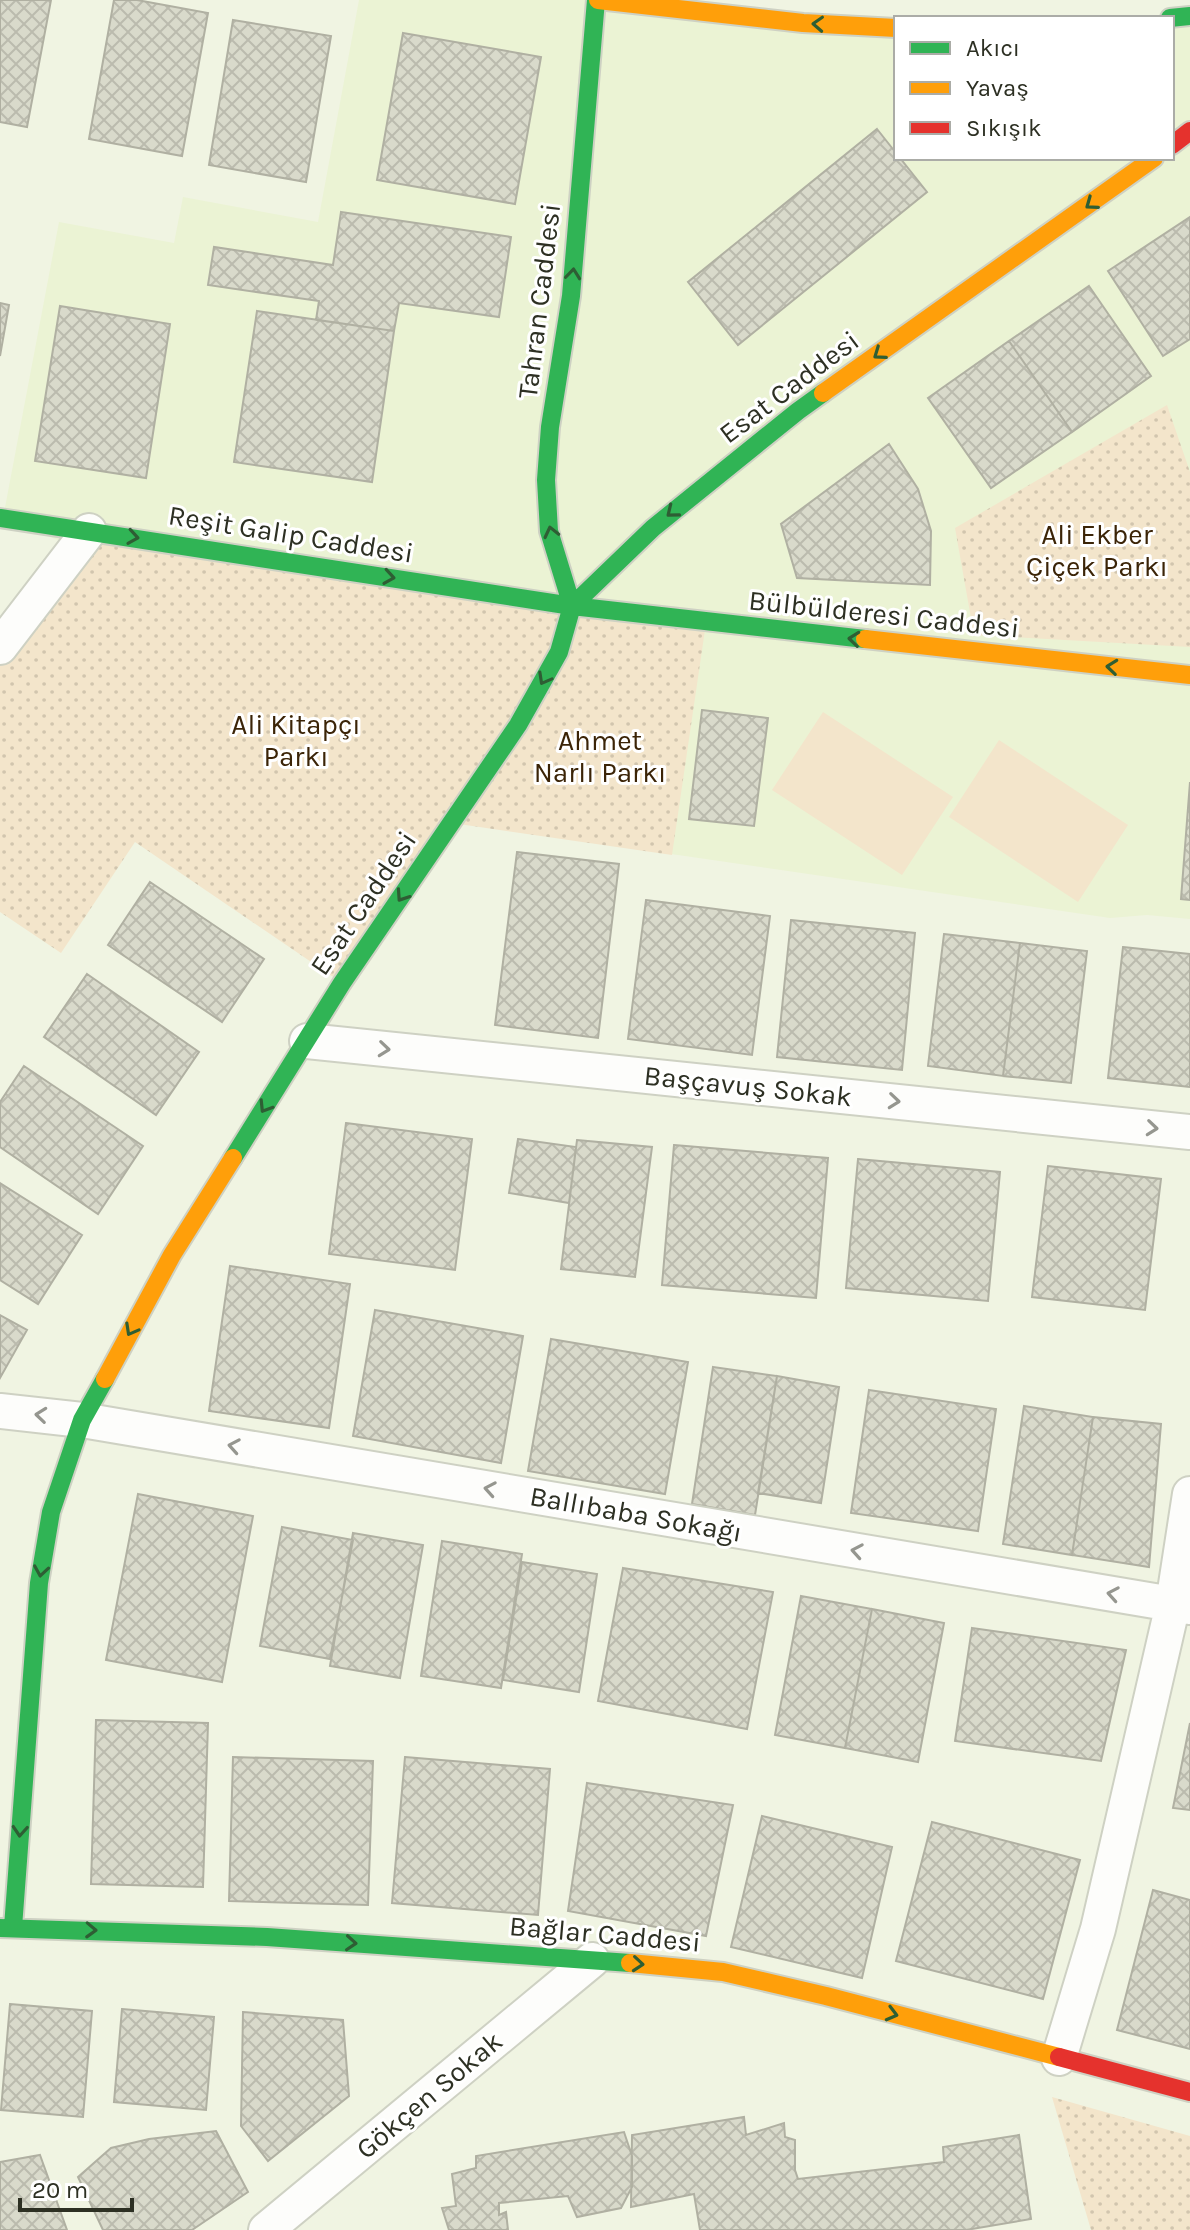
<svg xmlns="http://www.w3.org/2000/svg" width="1190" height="2230" font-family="Karla,sans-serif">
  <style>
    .built { fill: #ebf3d4 }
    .grass { fill: #f3e5cb }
    .park { fill: url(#park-dots) }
    .building { fill: url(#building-cross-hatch); stroke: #b0b0a2; stroke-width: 2 }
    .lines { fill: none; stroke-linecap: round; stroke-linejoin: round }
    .street-casing { stroke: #ced1c3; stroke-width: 38 }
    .fast-casing { stroke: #ced1c3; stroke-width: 22 }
    .slow-casing { stroke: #ced1c3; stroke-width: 22 }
    .jam-casing { stroke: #ced1c3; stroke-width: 22 }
    .street { stroke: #fdfdfb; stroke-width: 34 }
    .fast { stroke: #30b455; stroke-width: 18 }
    .slow { stroke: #ff9f0a; stroke-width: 18 }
    .jam { stroke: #e5322d; stroke-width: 18 }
    .oneway { stroke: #2e5e34 }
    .oneway2 { stroke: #95968f }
    .labels { text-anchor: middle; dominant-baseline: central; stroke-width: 6; stroke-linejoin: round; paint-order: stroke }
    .street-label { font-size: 28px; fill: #2d3023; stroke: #fff }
    .park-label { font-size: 28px; fill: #3b2407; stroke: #fff }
  </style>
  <defs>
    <pattern id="park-dots" width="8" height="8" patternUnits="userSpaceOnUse" patternTransform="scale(2)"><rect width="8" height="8" fill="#f3e5cb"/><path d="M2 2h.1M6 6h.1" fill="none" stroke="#d1c5ae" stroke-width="1.8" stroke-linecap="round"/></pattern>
    <pattern id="building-cross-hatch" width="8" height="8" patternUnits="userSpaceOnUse" patternTransform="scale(2)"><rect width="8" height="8" fill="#d9dacb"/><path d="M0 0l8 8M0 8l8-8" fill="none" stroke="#bbbbae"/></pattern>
  </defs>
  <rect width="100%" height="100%" fill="#f0f4e2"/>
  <path class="built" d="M359,0h239l298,28v130h276v-140l18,-2v903l-43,-4 -37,3 -658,-96 66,-97 -515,-207 56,-296 115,21 9,-46 135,25z"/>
  <path class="grass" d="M823,712l130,85 -51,78 -130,-85z
    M999,740l129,85 -50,77 -129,-85z"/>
  <path class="park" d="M1167,405l23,67v175l-216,-12 -19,-107z
    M89,531l617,92 -34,232 -220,-32 -110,160 -207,-141 -74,111 -61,-41v-265z
    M1052,2097l138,39v94h-99z"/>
  <path class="building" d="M0,0h51l-24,127 -27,-5z
    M114,0h23l71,13 -26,143 -93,-17z
    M233,20l98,16 -25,146 -97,-17z
    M403,33l138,24 -26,147 -138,-24z
    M877,129l19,24v5h4l27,34 -189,153 -50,-63z
    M341,212l170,25 -12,80 -100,-14 -5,28 -78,-11 3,-19 -111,-16 6,-38 119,18z
    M1190,217v122l-27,17 -55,-85z
    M1089,286l62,90 -79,56 -63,-91z
    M0,303l9,2 -9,51z
    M60,306l110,18 -24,154 -111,-17z
    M257,311l137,20 -22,151 -138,-20z
    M1009,341l63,91 -81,56 -63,-90z
    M889,444l29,45 13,42 -1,54 -133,-7 -16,-54z
    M702,710l66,8 -14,108 -65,-7z
    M1190,782v118l-9,-1z
    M517,852l102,12 -21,174 -103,-13z
    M150,882l114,77 -42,63 -114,-77z
    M646,900l124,16 -18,139 -124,-16z
    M791,920l124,13 -13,137 -125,-13z
    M944,934l76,9 -17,133 -75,-10z
    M1020,943l67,8 -16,132 -68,-7z
    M1123,947l67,7v133l-82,-9z
    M87,974l112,78 -43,63 -112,-78z
    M24,1066l119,80 -45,68 -98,-67v-45z
    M346,1123l126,16 -17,131 -126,-16z
    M518,1139l58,8 -7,56 -60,-10z
    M577,1140l75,7 -17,130 -74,-8z
    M674,1145l154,13 -12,140 -154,-13z
    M858,1159l142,13 -12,129 -142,-13z
    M1048,1166l113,13 -16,131 -113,-13z
    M0,1183l82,52 -44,69 -38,-24z
    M230,1266l120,18 -21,144 -120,-17z
    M375,1310l148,26 -22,127 -148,-27z
    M0,1315l27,15 -27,48z
    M551,1339l137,23 -23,132 -137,-23z
    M713,1367l64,9 -22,139 -63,-11z
    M777,1376l62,11 -18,116 -63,-10z
    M869,1390l127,19 -18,122 -127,-18z
    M1024,1406l69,11 -21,138 -69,-11z
    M1093,1417l68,7 -12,143 -77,-12z
    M138,1494l115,22 -31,166 -116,-22z
    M282,1527l71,13 -23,119 -70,-13z
    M353,1533l70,12 -23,133 -70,-12z
    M442,1541l80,13 -21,134 -80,-12z
    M522,1562l75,12 -18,118 -76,-12z
    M623,1568l150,24 -26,137 -149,-28z
    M801,1596l71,13 -27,139 -70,-13z
    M872,1609l72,14 -26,139 -73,-14z
    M972,1628l154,22 -25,111 -146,-20z
    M96,1720l112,3 -5,164 -112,-3z
    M1190,1723v87l-17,-2z
    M233,1757l140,4 -5,144 -139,-4z
    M405,1757l145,12 -12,146 -146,-12z
    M587,1783l146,22 -27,131 -138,-25z
    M762,1816l130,31 -30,131 -131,-31z
    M932,1822l148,38 -37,139 -147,-38z
    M1153,1890l37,10v149l-73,-19z
    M10,2004l82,7 -9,106 -82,-7z
    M122,2009l92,8 -8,93 -92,-8z
    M243,2012l100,8 6,76 -81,65 -27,-35z
    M744,2117l2,18 38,-12 1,14 10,3v30l3,9 146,-17 -1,-15 76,-12 12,84 -65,11h-266l-6,-36 -63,13 1,-72z
    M216,2131l32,61 -56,38h-89l-25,-53 33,-29 38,-9z
    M624,2132l8,24v31l-11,21 -44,9 -9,-21 -69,7v12l7,-3 2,18h-59l-7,-22 14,-2 -4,-32 24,-6v-12z
    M40,2155l27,75h-67v-68z"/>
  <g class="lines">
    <defs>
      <path id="street" d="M0,647l89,-116
        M307,1041l883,91
        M0,1411l82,9 1108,187
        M1059,2058l39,-129 75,-325 17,-110
        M266,2230l326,-270"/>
      <path id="fast" d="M1170,18l20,-2
        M0,518l572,88 293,33
        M572,606l-23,-75 -3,-51 4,-53 21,-131 25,-296
        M233,1158l109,-175 176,-258 41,-73 13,-46 81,-78 145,-117 25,-18
        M13,1927l26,-344 12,-71 31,-92 23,-41
        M0,1928l267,9 363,26"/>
      <path id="slow" d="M598,0l205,23 93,5
        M823,393l331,-235
        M865,639l325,36
        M105,1379l67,-124 61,-97
        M630,1963l93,9 103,24 233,61"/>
      <path id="jam" d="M1172,145l18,-14
        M1059,2057l131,35"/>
    </defs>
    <use href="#street" class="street-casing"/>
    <use href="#fast" class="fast-casing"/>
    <use href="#slow" class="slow-casing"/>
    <use href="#jam" class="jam-casing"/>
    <use href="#street" class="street"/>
    <use href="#fast" class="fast"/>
    <use href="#slow" class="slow"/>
    <use href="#jam" class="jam"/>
  </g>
  <defs><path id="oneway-chevron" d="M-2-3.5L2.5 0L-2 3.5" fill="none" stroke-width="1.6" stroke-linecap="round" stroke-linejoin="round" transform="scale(2)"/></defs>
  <g class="oneway">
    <use href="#oneway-chevron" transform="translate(818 24) rotate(-177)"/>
    <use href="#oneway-chevron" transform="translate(1091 204) rotate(144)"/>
    <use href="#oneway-chevron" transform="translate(573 274) rotate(-84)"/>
    <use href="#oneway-chevron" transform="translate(879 354) rotate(145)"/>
    <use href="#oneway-chevron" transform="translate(672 512) rotate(141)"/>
    <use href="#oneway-chevron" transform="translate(551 532) rotate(-103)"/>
    <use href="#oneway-chevron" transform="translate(133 537) rotate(9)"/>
    <use href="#oneway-chevron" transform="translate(389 577) rotate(9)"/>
    <use href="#oneway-chevron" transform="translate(854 639) rotate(-174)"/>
    <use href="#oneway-chevron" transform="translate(1112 667) rotate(-174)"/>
    <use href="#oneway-chevron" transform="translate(544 679) rotate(119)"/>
    <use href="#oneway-chevron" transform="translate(402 896) rotate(124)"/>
    <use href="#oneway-chevron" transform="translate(265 1107) rotate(122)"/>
    <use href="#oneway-chevron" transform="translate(131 1330) rotate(119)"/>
    <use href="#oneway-chevron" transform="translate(41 1571) rotate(99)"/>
    <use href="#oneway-chevron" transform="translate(20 1831) rotate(94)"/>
    <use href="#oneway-chevron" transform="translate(91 1930) rotate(2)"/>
    <use href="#oneway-chevron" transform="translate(351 1943) rotate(4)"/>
    <use href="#oneway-chevron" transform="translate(638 1964) rotate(5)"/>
    <use href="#oneway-chevron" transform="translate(892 2014) rotate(15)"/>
  </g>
  <g class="oneway2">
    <use href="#oneway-chevron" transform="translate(384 1049) rotate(6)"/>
    <use href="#oneway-chevron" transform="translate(894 1101) rotate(6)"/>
    <use href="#oneway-chevron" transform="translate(1152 1128) rotate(6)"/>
    <use href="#oneway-chevron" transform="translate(41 1415) rotate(-174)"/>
    <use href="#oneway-chevron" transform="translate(234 1446) rotate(-170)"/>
    <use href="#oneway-chevron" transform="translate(490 1489) rotate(-170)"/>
    <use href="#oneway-chevron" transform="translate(857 1551) rotate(-170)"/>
    <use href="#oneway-chevron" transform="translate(1113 1594) rotate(-170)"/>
  </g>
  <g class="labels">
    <g class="street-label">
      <text transform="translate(539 301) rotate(-83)">Tahran Caddesi</text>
      <text transform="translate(789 387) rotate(-37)">Esat Caddesi</text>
      <text transform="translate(291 534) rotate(9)">Reşit Galip Caddesi</text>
      <text transform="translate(884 614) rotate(6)">Bülbülderesi Caddesi</text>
      <text transform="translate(363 903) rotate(-56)">Esat Caddesi</text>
      <text transform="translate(748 1086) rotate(6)">Başçavuş Sokak</text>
      <text transform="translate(636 1514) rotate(10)">Ballıbaba Sokağı</text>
      <text transform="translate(605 1934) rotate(5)">Bağlar Caddesi</text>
      <text transform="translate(429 2095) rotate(-40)">Gökçen Sokak</text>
    </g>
    <g class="park-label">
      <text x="1097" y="534">Ali Ekber<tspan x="1097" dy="32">Çiçek Parkı</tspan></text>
      <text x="296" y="724">Ali Kitapçı<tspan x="296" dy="32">Parkı</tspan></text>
      <text x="600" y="740">Ahmet<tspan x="600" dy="32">Narlı Parkı</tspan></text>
    </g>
  </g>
  <rect x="894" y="16" width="280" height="144" fill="#ffffff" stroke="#abaca7" stroke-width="2"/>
  <rect x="910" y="42" width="40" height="12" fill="#30b455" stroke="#abaca7" stroke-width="2"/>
  <text x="966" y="56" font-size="24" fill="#2d3023">Akıcı</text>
  <rect x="910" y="82" width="40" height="12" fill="#ff9f0a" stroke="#abaca7" stroke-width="2"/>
  <text x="966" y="96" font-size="24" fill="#2d3023">Yavaş</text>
  <rect x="910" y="122" width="40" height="12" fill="#e5322d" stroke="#abaca7" stroke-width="2"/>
  <text x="966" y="136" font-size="24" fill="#2d3023">Sıkışık</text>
  <path d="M20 2198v12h112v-12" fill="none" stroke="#2d3023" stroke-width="4"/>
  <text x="32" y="2198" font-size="24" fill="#2d3023" stroke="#ffffff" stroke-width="6" paint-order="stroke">20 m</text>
</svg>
